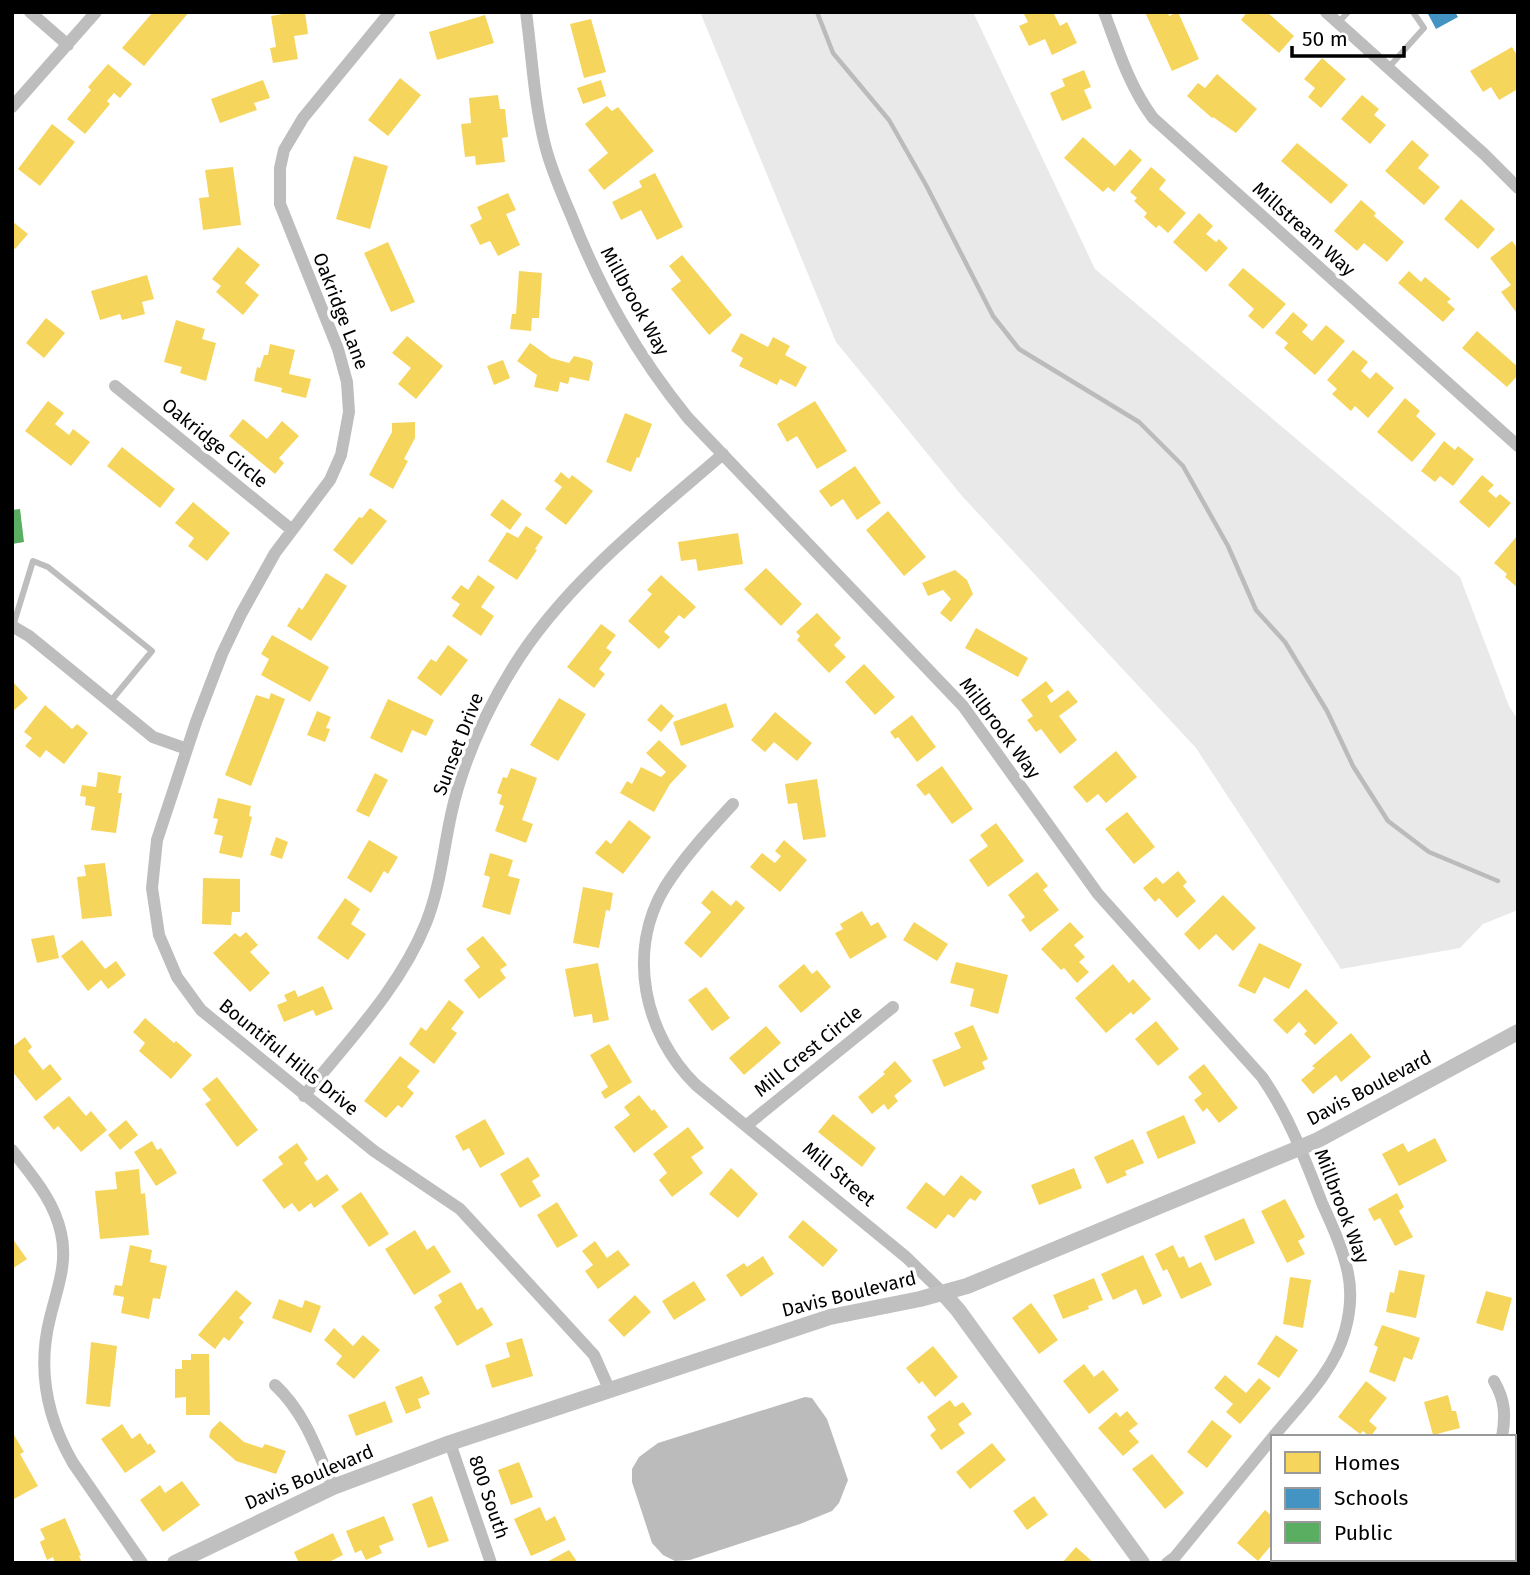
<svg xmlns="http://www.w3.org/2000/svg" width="1530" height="1575" font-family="'Fira Sans',sans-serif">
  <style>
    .green { fill: #e9e9e9 }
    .water { fill: #bbb }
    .homes { fill: #f6d55c }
    .schools { fill: #4393c3 }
    .public { fill: #5aae61 }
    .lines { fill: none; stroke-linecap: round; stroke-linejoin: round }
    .stream { stroke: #bbb; stroke-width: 4.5 }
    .lane { stroke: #bdbdbd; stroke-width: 6 }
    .street { stroke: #bdbdbd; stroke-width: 12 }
    .secondary { stroke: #c0c0c0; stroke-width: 16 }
    .labels { text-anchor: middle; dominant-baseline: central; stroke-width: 7; stroke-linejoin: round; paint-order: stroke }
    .street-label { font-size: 19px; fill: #000; stroke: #fff }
  </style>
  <rect width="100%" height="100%" fill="#fff"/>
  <path class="green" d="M700,12h273l122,257 365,308 49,129 9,14v190l-35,14 -23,24 -119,21 -145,-221 -234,-252 -126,-154z"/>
  <path class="water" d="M805,1397l7,1 15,21 21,61 -9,23 -7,8 -32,13 -110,36 -15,1 -12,-6 -11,-12 -20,-61v-13l7,-12 19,-14z"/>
  <path class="homes" d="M153,12h36l-45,54 -22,-18z
    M294,12h11l3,22 -14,2 4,23 -25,4 -3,-15 6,-1 -5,-31z
    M1023,12h30l7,14 7,-4 10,21 -25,12 -7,-16 -16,7 -10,-20 9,-4z
    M1145,12h23l1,4 9,-4 21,47 -27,12z
    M1247,12h20l27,24 -15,17 -38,-33z
    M485,15l9,28 -57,17 -8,-28z
    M591,19l15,53 -22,6 -14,-54z
    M1512,47l6,10v32l-19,11 -8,-13 -8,5 -13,-21z
    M1322,58l24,21 -25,29 -13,-11 7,-9 -11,-9z
    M108,64l24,20 -12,14 -6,-5 -7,8 3,3 -25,30 -18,-15 24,-29 -3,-3z
    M1084,70l7,17 -7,3 8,18 -30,13 -12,-28 15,-7 -3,-7z
    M1217,74l40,35 -21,24 -23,-16 -1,1 -25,-22 11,-13 7,5z
    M400,78l21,17 -33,41 -20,-16z
    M263,80l7,18 -16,5 3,7 -37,13 -9,-24z
    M601,80l5,16 -23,8 -6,-16z
    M498,95l2,14h5l3,28 -6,1 3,24 -29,3 -1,-9 -10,1 -4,-33 10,-1 -2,-25z
    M1362,95l17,14 -5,6 12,10 -16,19 -29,-25z
    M607,106l5,5 6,-4 36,44 -50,39 -16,-20 20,-17 -23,-29z
    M52,124l23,18 -35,44 -22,-17z
    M1083,137l32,29 15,-17 12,11 -28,32 -6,-5 -5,5 -39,-34z
    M1412,140l17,15 -11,13 22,19 -16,18 -39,-34z
    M1297,143l51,42 -17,19 -50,-43z
    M354,156l34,10 -18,63 -34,-10z
    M233,167l8,58 -38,5 -4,-32 10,-1 -4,-27z
    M1151,167l15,13 -7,9 27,24 -18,20 -9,-8 -3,3 -12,-11 3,-4 -13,-12 3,-3 -7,-6z
    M655,173l28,54 -26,13 -16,-30 -20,10 -9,-18 30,-15 -3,-6z
    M508,193l8,17 -10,4 14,31 -22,11 -8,-15 -10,4 -10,-20 12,-6 -5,-12z
    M1461,199l34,30 -17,20 -34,-30z
    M1361,200l15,13 -2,3 30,26 -17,20 -23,-19 -7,8 -23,-20z
    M1199,213l14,13 -7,8 10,8 3,-3 9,9 -22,24 -33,-30z
    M12,221l16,13 -13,15 -3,-2z
    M1512,241l6,8v61l-2,2 -15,-20 10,-7 -21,-27z
    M388,242l27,60 -24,10 -27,-59z
    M238,247l22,18 -15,18 14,12 -16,20 -27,-23 5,-6 -9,-7z
    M682,255l50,60 -23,20 -38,-46 10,-8 -12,-15z
    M1243,268l43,36 -23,25 -15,-13 6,-7 -26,-24z
    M519,271l23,2 -3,45h-7l-1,13 -21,-2 2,-15h4z
    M1409,271l12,11 4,-5 26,22 -4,3 8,7 -12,13 -45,-39z
    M147,275l7,24 -12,3 3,12 -23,6 -2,-6 -20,6 -9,-29z
    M1293,312l15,13 -6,7 10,9 14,-16 19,16 -30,34 -31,-27 4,-5 -13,-10z
    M46,318l19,15 -21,25 -18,-15z
    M176,320l29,9 -3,10 14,4 -10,38 -26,-8 2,-6 -18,-5z
    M1477,331l41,36v8l-11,12 -45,-39z
    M741,333l27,14 5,-10 17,9 -5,9 22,12 -11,20 -16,-8 -3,6 -38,-19 4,-8 -12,-7z
    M407,336l36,30 -27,33 -18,-15 13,-16 -19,-15z
    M530,343l21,15 18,5 5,-7 16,4 3,3 -4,18 -19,-4 -2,7 -8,-2 -2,10 -24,-5 3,-12 -20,-14z
    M270,344l25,6 -6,24 22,5 -5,19 -25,-6 1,-4 -28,-7 3,-14 3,1 4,-13h4z
    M1353,350l15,12 -7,9 9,8 6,-7 18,16 -26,30 -13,-12 -4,5 -19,-17 5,-5 -10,-9z
    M503,360l7,18 -16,7 -7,-19z
    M1405,398l15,13 -4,5 20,18 -24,28 -35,-30z
    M48,401l16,12 -9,11 14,11 4,-6 17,13 -19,24 -46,-35z
    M815,401l32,50 -30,18 -20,-33 -10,6 -10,-18z
    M625,413l27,11 -13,34 -2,-1 -6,15 -25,-10z
    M243,419l24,20 15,-18 17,15 -20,22 5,5 -9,11 -46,-38z
    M415,422v16l-11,21 4,2 -15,28 -24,-14 23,-43v-9z
    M1444,441l11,9 3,-4 16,13 -21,27 -13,-10 -5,6 -14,-11z
    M122,447l53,42 -15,19 -53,-42z
    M855,466l26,37 -24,17 -14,-21 -12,8 -12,-16z
    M561,472l8,7 3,-4 21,16 -27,34 -21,-16 17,-22 -8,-6z
    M1482,475l12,10 -6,6 8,7 4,-4 11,9 -22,25 -30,-26z
    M502,499l20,15 -12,16 -20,-15z
    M193,502l37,31 -23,28 -19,-15 6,-8 -19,-15z
    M370,508l17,13 -35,44 -19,-15 26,-33 3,1z
    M888,511l38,46 -22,19 -38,-46z
    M526,526l17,11 -8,12 2,1 -20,30 -29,-19 19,-29 11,6z
    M738,533l5,31 -45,7 -2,-12 -15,2 -3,-19z
    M1518,535v53l-13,-11 2,-3 -13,-11z
    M766,568l36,36 -21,22 -37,-37z
    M955,570l12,10 6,14 -22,28 -11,-9 11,-14 -8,-9 -15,6 -6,-13z
    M326,573l21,13 -36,55 -24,-15 12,-19 3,3z
    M478,575l17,12 -14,20 13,9 -13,20 -29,-20 8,-12 -9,-6 10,-13 7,5z
    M661,575l35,32 -12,12 -5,-4 -15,17 6,5 -11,12 -31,-28 24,-27 -5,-4z
    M817,613l24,25 -7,7 12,12 -17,16 -32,-33 3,-4 -4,-4z
    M601,624l15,11 -10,13 6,4 -13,17 6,5 -11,14 -27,-21z
    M976,628l52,30 -10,19 -53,-29z
    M272,635l57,32 -19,35 -49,-27 8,-16 -8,-5z
    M448,645l20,15 -27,36 -24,-18 14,-19 5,3z
    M864,664l31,33 -20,18 -30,-33z
    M12,681l16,17 -16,14z
    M1046,681l8,10 -7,5 4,7 17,-13 10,12 -19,14 18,24 -17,14 -19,-25 -5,3 -9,-12 6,-4 -12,-16z
    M271,693l14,6 -34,87 -26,-11 31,-80 13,4z
    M559,698l27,16 -28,47 -28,-16z
    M388,699l46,21 -8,16 -14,-6 -10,23 -32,-15z
    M726,703l8,24 -53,19 -8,-24z
    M661,704l13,12 -13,16 -14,-12z
    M45,705l27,24 5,-5 11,9 -24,31 -18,-14 -6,8 -15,-12 7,-8 -8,-6z
    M317,711l14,6 -5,11 4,1 -5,13 -18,-7z
    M775,712l37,31 -15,18 -23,-19 -9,10 -14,-12z
    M912,715l24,32 -19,15 -19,-25 -3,2 -5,-7z
    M659,740l28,26 -17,18 -16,28 -34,-19 7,-12 5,3 9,-17 20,10 5,-5 -20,-19z
    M1116,751l21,26 -31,26 -8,-9 -11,9 -14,-16z
    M942,766l31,43 -21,15 -23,-31 -4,3 -9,-11z
    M511,768l26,10 -15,42 11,4 -7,19 -31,-12 9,-25 -5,-2 3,-9 -5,-2 6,-16 4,1z
    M98,772l23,4 -3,17h4l-6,40 -25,-3 4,-23 -10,-2 1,-8 -6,-1 2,-11 14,2z
    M375,773l13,7 -19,37 -13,-6z
    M817,779l9,58 -23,3 -6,-37 -9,1 -3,-20z
    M218,798l33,8 -2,10 3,1 -10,41 -23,-5 4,-17 -9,-2 4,-15 -5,-1z
    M1127,812l28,35 -21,17 -29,-35z
    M629,820l22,17 -28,37 -28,-21 11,-13 5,4z
    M996,823l28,38 -36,26 -19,-27 19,-14 -8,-11z
    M276,837l12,5 -6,17 -12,-4z
    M369,840l29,17 -10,17 -4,-3 -13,22 -24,-15z
    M784,840l23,20 -27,32 -30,-25 12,-14 13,10 6,-7 -6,-5z
    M490,853l23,7 -5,16 12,3 -10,36 -28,-8 8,-30 -6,-2z
    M105,863l7,53 -30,3 -5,-42 9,-1 -2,-11z
    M1178,871l9,11 -4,4 13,15 -19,17 -18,-20 -4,4 -12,-14 13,-11 7,7z
    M1037,872l11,14 -5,4 16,20 -29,22 -9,-12 4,-3 -17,-22z
    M203,878l37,1v33h-8l-1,13 -29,-1z
    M583,887l30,6 -3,18 -4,-1 -7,38 -26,-5z
    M712,890l19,16 5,-6 9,8 -44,50 -17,-15 27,-31 -10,-9z
    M1223,895l33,33 -23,23 -17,-17 -17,16 -15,-16z
    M345,898l15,11 -9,15 15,10 -18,26 -31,-22z
    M862,911l9,15 7,-4 9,15 -37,22 -15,-26 8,-4 -3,-5z
    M914,922l34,22 -11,17 -34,-21z
    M1070,922l14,15 -10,8 11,12 -6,5 10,10 -12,11 -13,-15 -3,2 -20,-21z
    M246,932l12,13 -8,7 20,21 -20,19 -37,-39 22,-20 5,4z
    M54,935l5,23 -22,5 -6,-24z
    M483,936l24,29 -7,5 6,8 -27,21 -15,-19 16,-13 -14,-18z
    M82,940l23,29 11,-8 10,14 -18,14 -7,-9 -13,11 -27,-35z
    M1259,943l43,21 -13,25 -25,-12 -9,17 -17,-8z
    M956,962l52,13 -10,39 -28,-8 4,-17 -24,-6z
    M598,963l11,57 -16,3 -1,-9 -18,3 -9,-48z
    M804,964l8,10 5,-4 14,17 -30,26 -23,-27z
    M1113,964l16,19 4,-4 18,20 -18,16 -2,-3 -25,21 -31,-35z
    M323,986l10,23 -17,7 -3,-6 -29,12 -7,-17 10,-4 -3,-6 11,-5 3,7z
    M706,987l24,31 -18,13 -24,-31z
    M1306,989l32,34 -23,22 -11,-11 3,-3 -8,-9 -12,12 -14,-14z
    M449,1000l15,12 -13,17 6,4 -23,31 -25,-20 12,-17 5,4z
    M145,1018l29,25 2,-2 16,14 -21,24 -32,-28 6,-8 -12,-11z
    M1156,1021l23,28 -21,17 -23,-27z
    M973,1025l15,34 -6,3 3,7 -41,18 -12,-27 29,-12 -7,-15z
    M766,1026l15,17 -37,32 -15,-17z
    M1351,1033l20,24 -30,25 -5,-7 -23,19 -12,-14 14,-12 -3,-2z
    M25,1037l7,10 -4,4 15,19 7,-6 12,15 -26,22 -24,-30v-24z
    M609,1044l23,38 -27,17 -4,-7 7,-5 -18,-32z
    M400,1056l20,15 -13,16 7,6 -12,15 -4,-3 -12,13 -22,-17z
    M895,1061l17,20 -18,15 4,5 -10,9 -4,-6 -12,10 -14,-17 27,-23 -2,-2z
    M1204,1064l34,44 -19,15 -12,-15 -4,4 -9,-12 8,-6 -14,-17z
    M217,1077l41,53 -21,17 -32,-43 6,-4 -9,-11z
    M639,1095l13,16 2,-2 14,18 -34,26 -20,-26 16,-12 -6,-8z
    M69,1096l17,20 5,-5 16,19 -26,22 -23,-26 -4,4 -11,-13z
    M833,1114l43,34 -14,19 -44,-35z
    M1184,1115l12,28 -38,16 -12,-27z
    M485,1119l20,35 -25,14 -11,-20 -6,3 -8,-15z
    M126,1120l12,15 -18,15 -12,-15z
    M688,1127l16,21 -13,9 12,16 -31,24 -13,-17 8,-7 -14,-19z
    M1435,1138l12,23 -48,25 -17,-32 21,-11 5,9z
    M1133,1139l11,24 -19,8 2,4 -20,9 -13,-27z
    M152,1141l5,9 4,-2 16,25 -21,13 -22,-34z
    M297,1143l11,16 -4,4 13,18 10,-7 12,16 -25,18 -3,-5 -12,9 -7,-9 -8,6 -22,-29 21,-16 -5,-7z
    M528,1157l12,19 -8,5 9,15 -21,12 -20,-34z
    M731,1168l27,26 -20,24 -29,-24z
    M1074,1168l8,20 -43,17 -8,-20z
    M139,1169l2,25 4,-1 4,42 -49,4 -5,-48 22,-2 -2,-17z
    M961,1175l21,17 -7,9 -5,-3 -16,20 -6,-4 -12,15 -30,-21 20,-26 18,14z
    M361,1192l28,42 -20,13 -28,-41z
    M1397,1193l7,14 -5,4 14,26 -18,9 -15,-28 -6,3 -6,-12z
    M1285,1199l20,38 -7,4 7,13 -18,9 -26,-52z
    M557,1202l21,34 -21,12 -20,-33z
    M1244,1218l11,25 -40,18 -11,-25z
    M803,1220l35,30 -15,17 -35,-30z
    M415,1230l12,20 7,-5 17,27 -37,23 -29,-46z
    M12,1238l15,21 -15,10z
    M595,1241l12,17 11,-8 12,15 -32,24 -13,-18 8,-6 -11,-14z
    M130,1245l22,5 -2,12 17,4 -7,33 -7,-1 -4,21 -28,-6 3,-16 -11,-2 2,-10 7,1z
    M1173,1245l6,13 5,-2 5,12 12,-6 11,23 -31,14 -14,-30 -4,2 -8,-17z
    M1143,1255l19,41 -19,9 -7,-16 -23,11 -12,-26z
    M763,1256l11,18 -33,23 -15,-22 18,-12 3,4z
    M1399,1270l26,5 -9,43 -30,-6 4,-20 4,1z
    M1290,1277l21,3 -8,48 -20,-4z
    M1094,1278l9,22 -15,6 1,3 -26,10 -10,-24z
    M694,1281l12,19 -32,20 -12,-19z
    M461,1282l16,28 5,-3 11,18 -36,21 -23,-39 8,-5 -4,-7z
    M236,1290l16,13 -13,15 5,4 -15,19 -5,-4 -9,12 -17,-14z
    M1486,1291l26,7 -9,33 -27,-8z
    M635,1295l16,17 -27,25 -16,-17z
    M279,1299l23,9 3,-8 16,6 -10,27 -39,-15z
    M1031,1303l27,37 -19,14 -27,-36z
    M1382,1325l38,13 -8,22 -8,-3 -9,25 -26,-10 9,-25 -4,-2z
    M334,1328l19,18 10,-11 17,15 -26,29 -18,-15 6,-8 -18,-16z
    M1276,1335l22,15 -19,28 -22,-14z
    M522,1338l11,38 -41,12 -7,-23 25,-8 -4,-14z
    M91,1342l26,4 -7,61 -24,-3z
    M933,1346l25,31 -23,20 -13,-16 -3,3 -13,-16z
    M191,1354h18l1,61h-24v-18l-11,1v-29h7v-9h9z
    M1084,1364l10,13 9,-7 16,20 -30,24 -26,-33z
    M1225,1375l21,18 13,-15 12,10 -31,36 -14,-12 7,-8 -19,-16z
    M422,1376l8,18 -12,5 3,9 -15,6 -11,-27z
    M1366,1381l21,17 -18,23 8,7 -7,9 -7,-6 -3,3 -22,-17z
    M1448,1395l4,16h4l4,17 -27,7 -9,-33z
    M950,1400l5,7 8,-5 9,12 -14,10 7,9 -24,17 -11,-15 6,-5 -9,-13z
    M385,1401l8,21 -37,14 -8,-21z
    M1127,1411l11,13 -9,7 10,11 -16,14 -25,-28 18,-16 4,5z
    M1212,1420l20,16 -25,32 -20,-16z
    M220,1421l24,21 18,6 3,-4 21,7 -10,23 -40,-13 -27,-24 2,-7z
    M122,1424l10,15 8,-6 8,12 2,-2 6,9 -31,21 -24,-34z
    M14,1435l10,17 -4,2 18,32 -26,14v-64z
    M992,1443l14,17 -36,29 -14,-17z
    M1152,1454l32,39 -19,16 -33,-40z
    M519,1462l14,35 -22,8 -13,-35z
    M182,1481l18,24 -37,27 -23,-32 20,-15 5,8z
    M432,1496l17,45 -21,7 -16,-44z
    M1034,1496l14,19 -21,15 -14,-19z
    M540,1507l6,14 9,-5 11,24 -35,16 -17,-37z
    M1265,1510l8,7v12l-3,4 3,2v8l-15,18 -21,-18z
    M384,1516l10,24 -15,6 3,7 -16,7 -5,-10 -6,3 -9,-22z
    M65,1518l16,37 -2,1 3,7h-27l-2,-6 -6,3 -7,-18 5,-3 -5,-10z
    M333,1533l10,22 -16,8h-28l-5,-11z
    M1076,1547l18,16h-32z
    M569,1550l9,13h-33z"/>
  <path class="schools" d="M1427,12h28l3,5 -22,12z"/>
  <path class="public" d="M20,509l4,33 -12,2v-34z"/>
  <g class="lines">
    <path class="stream" d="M817,12l16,41 56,67 37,65 67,131 26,33 120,73 44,44 45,80 28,64 29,32 42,69 26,55 35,55 41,31 69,29"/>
    <path class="lane" d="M1338,23l10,-11
      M1389,67l35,-39 -11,-16
      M13,626l20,-65 15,6 104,84 -42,51"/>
    <path class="street" d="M30,12l38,33
      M390,12l-87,106 -19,32 -4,18v36l58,145 9,33 2,30 -8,43 -11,25 -55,73 -34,61 -19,40 -26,68 -39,118 -5,48 7,47 18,42 24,33 173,141 86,58 134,146 16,36
      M526,12c6,44 8,90 19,133 6,24 16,47 26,70 30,76 65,139 117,203l275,288 135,188 164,183c27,39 43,82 60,126 10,22 21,46 26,70 4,19 2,40 -3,58 -11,41 -46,74 -72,106
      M1104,12c14,37 25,74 49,106l365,328
      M1326,12l158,142 34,34
      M12,107l84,-95
      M115,386l177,144
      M12,626l17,10 124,101 34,12
      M733,804c-24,26 -49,53 -68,83 -39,65 -21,147 31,198l210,172 37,36
      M304,1096c44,-55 96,-108 122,-173 14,-35 17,-71 25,-108 11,-51 34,-102 61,-146 50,-83 138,-152 211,-215
      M747,1125l146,-118
      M12,1150c20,26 42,50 49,83 7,30 -4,56 -11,85 -13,51 -3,100 23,145l69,100
      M1494,1381c11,19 12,34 8,56
      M275,1385c30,28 42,65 58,102
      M450,1443l41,120
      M1167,1563l8,-6 98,-120
      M1473,1563l1,-4"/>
    <path class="secondary" d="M943,1293l15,17 184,253
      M175,1563l158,-76 117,-44 380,-126 90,-18 47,-13 349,-145 202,-109"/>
  </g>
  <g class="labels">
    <g class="street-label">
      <text transform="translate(1304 229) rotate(42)">Millstream Way</text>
      <text transform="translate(635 301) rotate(61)">Millbrook Way</text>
      <text transform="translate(341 311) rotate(69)">Oakridge Lane</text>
      <text transform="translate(215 443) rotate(39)">Oakridge Circle</text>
      <text transform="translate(1000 728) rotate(53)">Millbrook Way</text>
      <text transform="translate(458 744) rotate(-69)">Sunset Drive</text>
      <text transform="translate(808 1051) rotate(-39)">Mill Crest Circle</text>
      <text transform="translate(289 1057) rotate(39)">Bountiful Hills Drive</text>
      <text transform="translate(1369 1088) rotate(-28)">Davis Boulevard</text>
      <text transform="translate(839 1174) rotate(40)">Mill Street</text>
      <text transform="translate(1342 1206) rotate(69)">Millbrook Way</text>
      <text transform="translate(849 1294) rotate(-14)">Davis Boulevard</text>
      <text transform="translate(309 1477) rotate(-23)">Davis Boulevard</text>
      <text transform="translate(489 1497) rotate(71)">800 South</text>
    </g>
  </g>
  <rect width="1530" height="1575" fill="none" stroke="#000000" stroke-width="28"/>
  <rect x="1271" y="1435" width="245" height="126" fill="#ffffff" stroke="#999999" stroke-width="2"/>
  <rect x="1285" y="1452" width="35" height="21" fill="#f6d55c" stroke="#999999" stroke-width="2"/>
  <text x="1334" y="1470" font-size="21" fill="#000000">Homes</text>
  <rect x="1285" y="1488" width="35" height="21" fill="#4393c3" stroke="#999999" stroke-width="2"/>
  <text x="1334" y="1505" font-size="21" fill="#000000">Schools</text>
  <rect x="1285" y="1522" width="35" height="21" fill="#5aae61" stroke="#999999" stroke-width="2"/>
  <text x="1334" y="1540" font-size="21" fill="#000000">Public</text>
  <path d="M1292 46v10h112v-10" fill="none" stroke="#000000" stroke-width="3.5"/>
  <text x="1302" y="46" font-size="21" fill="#000000" stroke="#ffffff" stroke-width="5" paint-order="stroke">50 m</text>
</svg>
